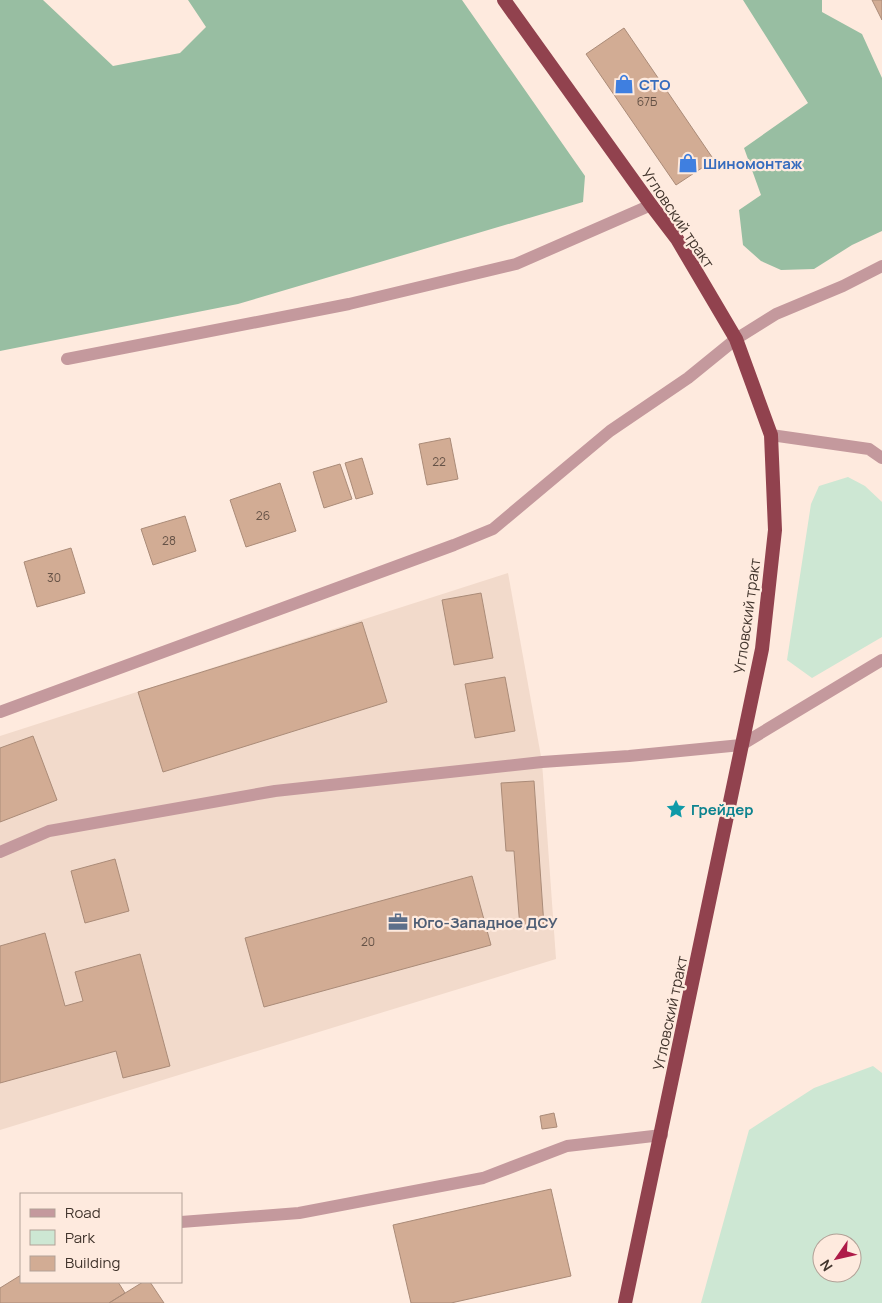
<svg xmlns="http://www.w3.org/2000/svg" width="882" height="1303" font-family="Manrope,sans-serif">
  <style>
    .built { fill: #f2dacb }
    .green { fill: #cde7d3; fill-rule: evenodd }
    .forest { fill: #98bea2 }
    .building { fill: #d2ac94; stroke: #aa8b78 }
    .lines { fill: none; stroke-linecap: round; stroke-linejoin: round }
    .service { stroke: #c4999d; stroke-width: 12 }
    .minor { stroke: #c4999d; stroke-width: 12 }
    .trunk { stroke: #91424e; stroke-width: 14 }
    .labels { text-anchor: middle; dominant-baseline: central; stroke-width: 4.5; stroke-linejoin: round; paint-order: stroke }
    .number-label { font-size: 12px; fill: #655246 }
    .shop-label { font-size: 15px; font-weight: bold; fill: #366cbe; stroke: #feeade; text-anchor: start }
    .street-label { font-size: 15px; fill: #41342c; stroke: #feeade }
    .culture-label { font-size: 15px; font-weight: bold; fill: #0d838f; stroke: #feeade; text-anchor: start }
    .service-label { font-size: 15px; font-weight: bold; fill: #4e5e75; stroke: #feeade; text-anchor: start }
  </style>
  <rect width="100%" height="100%" fill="#feeade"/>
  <path class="built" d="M508,573l34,189 14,197 -556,171v-394z"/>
  <path class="green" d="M848,477l17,9 17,16v135l-70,41 -25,-18 24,-156 8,-18z
    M873,1066l9,7v230h-181l48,-173 65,-42zM822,1243h30v30h-30z"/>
  <path class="forest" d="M0,0h43l70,66 67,-13 26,-26 -18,-27h274l123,176 -2,26 -345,102 -238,47z
    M743,0h79v12l40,22 20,44v153l-30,14 -38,24 -33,1 -20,-9 -18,-16 -4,-35 22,-15 -17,-47 64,-45z"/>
  <path class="building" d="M872,0h10v20z
    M624,28l90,132 -38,25 -90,-131z
    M450,438l8,41 -31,6 -8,-41z
    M362,458l11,36 -17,5 -11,-36z
    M340,464l12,35 -28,9 -11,-36z
    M280,483l16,48 -50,16 -16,-47z
    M185,516l11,35 -43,14 -12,-36z
    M71,548l14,45 -48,14 -13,-45z
    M481,593l12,65 -39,7 -12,-65z
    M362,622l25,80 -224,70 -25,-80z
    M505,677l10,54 -40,7 -10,-54z
    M33,736l24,64 -57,22v-74z
    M534,781l10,145 -24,2 -6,-77h-8l-5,-68z
    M115,859l14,52 -44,12 -14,-52z
    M472,876l19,69 -227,62 -19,-69z
    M45,933l20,73 18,-5 -8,-29 65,-18 30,112 -47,12 -7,-27 -116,32v-137z
    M554,1113l3,14 -15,2 -2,-13z
    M551,1189l20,87 -120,27h-40l-18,-78z
    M21,1275v7h97l7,11 -16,10h-109v-15z
    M143,1282h7l14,21h-55z"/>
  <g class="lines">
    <path class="service" d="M67,359l282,-55 167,-40 135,-59
      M771,435l98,14 13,9
      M0,852l49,-21 226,-40 267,-29 87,-6 112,-11 141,-85
      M181,1222l118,-9 184,-35 84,-32 95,-11"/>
    <path class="minor" d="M0,712l454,-167 39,-16 117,-98 78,-53 48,-39 40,-25 67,-28 39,-20"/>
    <path class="trunk" d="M504,0l147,205 26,34 59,100 35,96 4,95 -13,119 -137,654"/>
  </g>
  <defs>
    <symbol id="shop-bare" viewBox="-9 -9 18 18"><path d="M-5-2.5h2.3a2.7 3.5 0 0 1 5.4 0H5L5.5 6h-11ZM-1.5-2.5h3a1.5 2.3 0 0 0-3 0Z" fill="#3f7fe0" stroke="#feeade" stroke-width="2.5" paint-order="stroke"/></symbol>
    <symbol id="sight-bare" viewBox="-9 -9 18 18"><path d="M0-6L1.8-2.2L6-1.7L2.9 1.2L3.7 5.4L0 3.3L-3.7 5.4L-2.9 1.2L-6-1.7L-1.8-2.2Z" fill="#0f9aa8" stroke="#feeade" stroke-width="2.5" paint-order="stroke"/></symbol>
    <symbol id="office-bare" viewBox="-9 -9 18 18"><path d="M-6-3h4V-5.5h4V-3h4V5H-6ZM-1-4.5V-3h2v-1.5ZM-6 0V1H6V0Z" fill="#5c6f8a" stroke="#feeade" stroke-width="2.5" paint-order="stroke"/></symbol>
  </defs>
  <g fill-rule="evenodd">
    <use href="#shop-bare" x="610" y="70" width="28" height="28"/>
    <use href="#shop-bare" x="674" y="149" width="28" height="28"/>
    <use href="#sight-bare" x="662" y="795" width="28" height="28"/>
    <use href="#office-bare" x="384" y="908" width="28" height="28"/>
  </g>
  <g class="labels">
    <g class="number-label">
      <text x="647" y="101">67Б</text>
      <text x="439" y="461">22</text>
      <text x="263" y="515">26</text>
      <text x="169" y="540">28</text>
      <text x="54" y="577">30</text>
      <text x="368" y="941">20</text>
    </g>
    <g class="shop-label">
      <text x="639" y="84">СТО</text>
      <text x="703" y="163">Шиномонтаж</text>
    </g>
    <g class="street-label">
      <text transform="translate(678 218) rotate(56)">Угловский тракт</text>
      <text transform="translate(747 616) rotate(-82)">Угловский тракт</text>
      <text transform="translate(670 1013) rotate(-78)">Угловский тракт</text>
    </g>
    <g class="culture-label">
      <text x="691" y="809">Грейдер</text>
    </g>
    <g class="service-label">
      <text x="413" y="922">Юго-Западное ДСУ</text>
    </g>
  </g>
  <rect x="20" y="1193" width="162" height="90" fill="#feeade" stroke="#b2a197"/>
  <rect x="30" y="1209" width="25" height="8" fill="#c4999d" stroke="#b2a197"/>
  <text x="65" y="1218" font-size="15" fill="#41342c">Road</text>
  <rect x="30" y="1230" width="25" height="15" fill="#cde7d3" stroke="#b2a197"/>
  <text x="65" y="1243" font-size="15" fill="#41342c">Park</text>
  <rect x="30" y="1256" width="25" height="15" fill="#d2ac94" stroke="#b2a197"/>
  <text x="65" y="1268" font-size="15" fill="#41342c">Building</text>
  <g transform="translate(837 1258) rotate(236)"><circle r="24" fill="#feeade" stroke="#b2a197"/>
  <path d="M0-4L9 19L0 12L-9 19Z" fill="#ae1b48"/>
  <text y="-8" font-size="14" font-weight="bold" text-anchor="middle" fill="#41342c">N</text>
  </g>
</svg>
